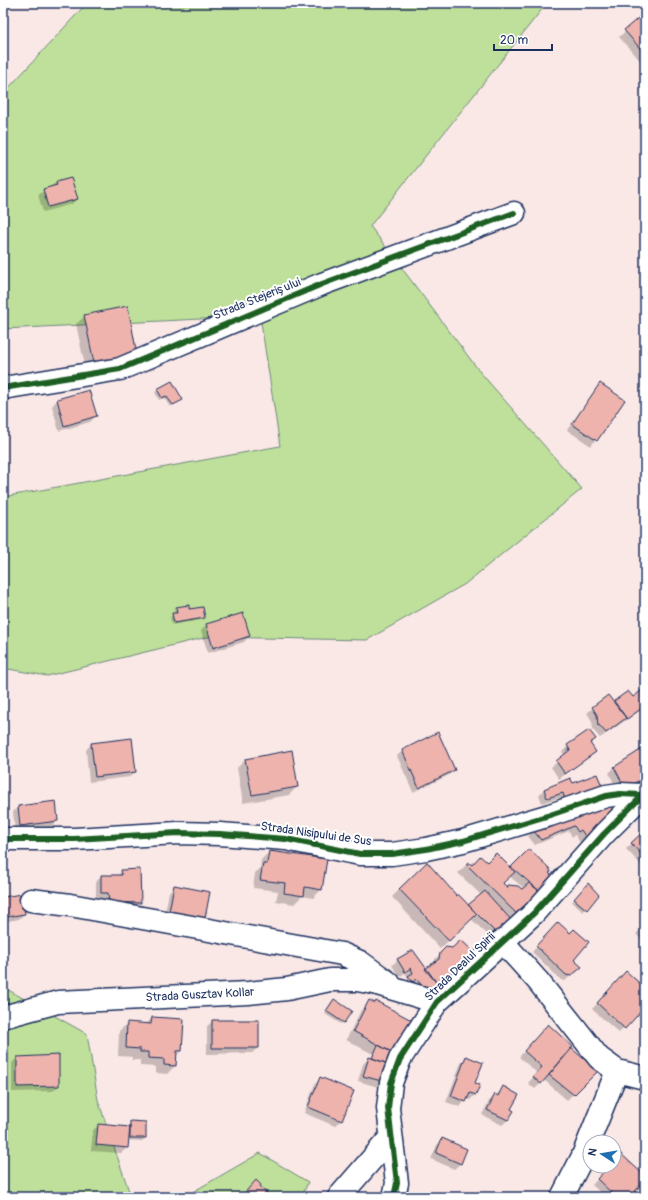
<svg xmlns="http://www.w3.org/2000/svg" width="648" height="1200" font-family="Pangolin,sans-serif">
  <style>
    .green { fill: #bfe09a; stroke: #6d887c }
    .shadow { fill: #0003; fill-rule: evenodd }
    .building { fill: #eeb3ad; stroke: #1b2f5e }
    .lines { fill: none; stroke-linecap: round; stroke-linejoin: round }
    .minor-casing { stroke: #1b2f5e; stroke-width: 25 }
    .minor { stroke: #fff; stroke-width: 22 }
    .cycleway-casing { stroke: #fff; stroke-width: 8 }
    .cycleway { stroke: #1b5e20; stroke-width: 6 }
    .labels { text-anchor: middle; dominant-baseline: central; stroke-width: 4; stroke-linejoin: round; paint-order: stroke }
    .street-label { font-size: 12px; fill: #1b2f5e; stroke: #fff }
  </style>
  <rect width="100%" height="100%" fill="#fae8e6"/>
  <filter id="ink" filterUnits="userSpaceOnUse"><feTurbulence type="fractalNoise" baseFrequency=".025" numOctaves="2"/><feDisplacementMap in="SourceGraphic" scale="8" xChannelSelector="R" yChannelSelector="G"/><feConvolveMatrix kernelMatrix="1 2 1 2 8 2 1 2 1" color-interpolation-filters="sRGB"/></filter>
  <g filter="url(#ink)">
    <path class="green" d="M87,3h460l-177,223 110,146 102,117 -117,95 -98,56 -160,-3 -160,39 -44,-8v-171l277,-51 -20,-130 -257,13v-235z
      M3,987l84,47 11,66 33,97h-128z
      M260,1153l48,29 -6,15h-118z"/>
    <path class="shadow" d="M643,15l2,3v5l-7,6 7,7v30l-26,-29z
      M57,182l20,17 -5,5 -29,8 -5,-17z
      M85,316l51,38 -50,17 -10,-47z
      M600,384l23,16 -32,46 -24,-16z
      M158,390l21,12 -9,5 -6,-9 -5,2 -4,-8z
      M88,391l8,25 -6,6 -31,9 -7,-25 5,-6z
      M645,395v13l-6,-6z
      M177,608l27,9 -3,3 -29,5 -2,-8 5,-3 -1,-4z
      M206,625l43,11 -5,6 -36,11 -7,-22z
      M645,689v18l-45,31 -7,-8 -1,-9 -5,-8 6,-5 39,-10z
      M589,731l5,8 -5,5 6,8 -36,27 -8,-12 14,-11 -3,-4 6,-6z
      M438,733l16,36 -5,6 -36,17 -16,-36 5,-5z
      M131,740l4,32 -5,5 -41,5 -3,-32 5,-6z
      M645,756v30l-26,7 -10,-20 5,-5z
      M245,760l52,27 -8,8 -46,8 -6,-35z
      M572,784l-11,25 -3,-11 -16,5 -3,-8 5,-6z
      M18,807l39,14 -5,6 -37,4 -2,-19z
      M612,810l-31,34 -6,-9 -3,2 -3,-6 -34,14 -7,-9 5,-5z
      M645,831v38l-19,-20z
      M529,850l29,34 -65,56 -22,-21 -31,30 -48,-52 8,-8 56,8 12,9 13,-11 -23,-22 10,-10 4,3 15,-2 23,5zM509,876l15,12 -2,2 -15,-2 -6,-5z
      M269,852l53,37 -9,9 -11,-2 -8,8 -18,-3 2,-10 -25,-3 2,-15 5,-5 1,-8z
      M122,871l18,31 -6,6 -30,-1 -1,-9 -7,1v-17l5,-6h16z
      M174,886l35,7 -5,25h-40l5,-26z
      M585,887l13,8 -15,17 -11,-10z
      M21,895l3,19 -5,5 -16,3v-24z
      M645,925v19l-9,-10z
      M553,929l19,31 3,12 -10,9 -4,-1 -29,-28z
      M461,942l13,10 1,5 -51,41 -20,-16 4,-4 -3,-5 -6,4 -7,-12 6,-5 27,10 9,-6 1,-5 6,-6 11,-4z
      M621,978l24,12v15l-26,28 -27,-24z
      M370,1002l43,20 -29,59 -6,6 -20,-6 5,-17 6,-6 2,1 2,-5 -27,-14 15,-30z
      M332,1003l11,19 -2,2 -16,-10z
      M152,1018l31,2 -2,31 -6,6v9l-8,8 -11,-1v-6l-16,-1v-6h-8v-3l-14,-1 1,-25 9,-8 18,1z
      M213,1021l45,27 -6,5 -45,1v-28z
      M543,1031l27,17 27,23 -30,29 -23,-20 -9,9 -7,-6 9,-10 -18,-16z
      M466,1057l8,27 5,2 -4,9 -5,5 -4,-1 -6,8 -14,-5 15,-39z
      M17,1058l41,28 -5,5 -41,1v-29z
      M321,1078l20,42 -6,6 -31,-13 11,-29z
      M504,1088l6,22 -2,10 -6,5 -20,-10 7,-14z
      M131,1122l14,16 -3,3 -14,-1 -1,8 -6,5 -30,-2 2,-21 6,-5 29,3z
      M443,1140l17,24 -6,5 -23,-10 6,-14z
      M614,1161l31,16 -16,20h-24l-13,-12 18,-19h4z"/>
    <path class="building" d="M643,14l2,3v7l-5,4 5,7v19l-21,-24z
      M71,178l7,21 -30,8 -5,-18 14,-4 -1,-3z
      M128,306l9,49 -43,8 -10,-48z
      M172,381l11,19 -10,5 -7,-9 -4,2 -5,-9z
      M600,383l25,17 -28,41 -25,-17z
      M89,390l8,26 -33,10 -7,-27z
      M189,605v4l14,-2 2,11 -31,5 -2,-10h5l-1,-6z
      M243,613l7,23 -37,12 -7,-24z
      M645,688v18l-18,13 -13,-18 14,-10 5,6z
      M608,695l18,23 -20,15 -7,-8 -1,1 -1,-11 -5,-8z
      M589,730l7,9 -6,4 6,9 -31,22 -9,-13 14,-11 -3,-5z
      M438,732l17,38 -36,18 -17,-38z
      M132,738l4,34 -41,5 -4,-34z
      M642,749l3,5v33l-2,2 -5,-8 -13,7 -11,-21z
      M292,750l6,37 -46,8 -7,-36z
      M597,774l8,19 -39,11 -3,-11 -16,5 -3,-9 26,-11 3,5z
      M56,801l2,20 -38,5 -2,-20z
      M608,803l5,7 -26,29 -6,-9 -3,2 -4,-6 -33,14 -8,-10z
      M645,830v28l-14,-15z
      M529,849l20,19 2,4 -2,1 11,11 -13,13 -36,-30z
      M269,851l58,8 -5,31 -17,-3 -1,9 -20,-3 1,-10 -25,-3 3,-16h4z
      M496,853l19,19 -12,11 4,5 1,-3 10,1 4,3 7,-6 18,14 -25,22 -56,-55 2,-2 4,3 8,-9 7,6z
      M427,862l30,34 1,-2 19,20 -28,27 -50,-52z
      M140,869l1,34 -32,-1 -1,-9h-7v-18h21l-1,-5z
      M588,883l11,12 -12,15 -13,-11z
      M174,885l36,7 -5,26 -36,-6z
      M485,891l28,31 -14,14 -31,-31z
      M22,894l3,20 -19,3 -3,-20z
      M558,922l12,11 4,-4 15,13 -15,18 8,7 -11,9 -5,-1 -30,-29z
      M461,940l15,14 -37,32 -14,-17 14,-10 1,-6 6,-6 6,1z
      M413,950l26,36 -9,7 -5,-2 -8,-12 -4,3 -5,-6 5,-3 -2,-5 -6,4 -8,-13z
      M626,971l19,17v19l-20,22 -28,-26z
      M334,999l18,12 -8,12 -18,-12z
      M369,1000l6,3 1,-2 39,21 -20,32 -42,-23z
      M152,1017l32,2 -2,32h-5l-1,15 -12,-1v-6l-16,-1v-6h-8v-3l-14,-1 1,-26 24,2z
      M212,1020h47v28h-47z
      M548,1024l25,23 -32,37 -8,-7 9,-10 -18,-16z
      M378,1045l17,9 -4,11 -19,-7z
      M571,1048l27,23 -24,24 -25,-20z
      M59,1055v31l-42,1v-30z
      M466,1056l17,7 -8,20 5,2 -4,10 -6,-2 -4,9 -15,-6z
      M369,1057l22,8 -6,17 -22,-6z
      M320,1077l34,14 -12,30 -34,-14z
      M503,1086l16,9 -8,14 3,2 -6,9 -21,-10 8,-16 3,2z
      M130,1121l16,1v16h-16z
      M98,1124l32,3 -2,21 -32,-3z
      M442,1138l25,11 -6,15 -25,-11z
      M620,1153l25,23v4l-15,17h-14l-19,-18 12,-13h5v-5z
      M256,1180l5,5 -1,2 8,7 -2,3h-25z"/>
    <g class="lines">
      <defs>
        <path id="minor" d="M3,388l117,-19 202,-85 192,-71
          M3,839h71l104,-6 42,1 66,5 74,15h32l34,-5 37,-8 87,-26 56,-19 14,-2 22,1
          M31,900l39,5 272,49 18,8 29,21
          M502,941l36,40 61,77 18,13 28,7
          M3,1017l55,-15 190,-9 39,-4 43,-9h27l17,3 63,19
          M339,1197l52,-60
          M394,1197l3,-14 -9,-75 3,-25 9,-24 37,-57 97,-89 70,-79 41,-41
          M562,1197l20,-39 35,-87"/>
      </defs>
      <use href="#minor" class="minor-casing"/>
      <use href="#minor" class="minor"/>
      <defs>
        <path id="cycleway" d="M3,388l117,-19 202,-85 192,-71
          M3,839h71l104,-6 42,1 66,5 74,15h32l34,-5 37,-8 87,-26 56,-19 14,-2 22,1
          M394,1197l3,-14 -9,-75 3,-25 9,-24 37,-57 97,-89 70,-79 41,-41"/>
      </defs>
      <use href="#cycleway" class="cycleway-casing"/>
      <use href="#cycleway" class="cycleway"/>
    </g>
  </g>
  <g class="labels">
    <g class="street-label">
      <text transform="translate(257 299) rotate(-22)">Strada Stejerișului</text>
      <text transform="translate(316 834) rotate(8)">Strada Nisipului de Sus</text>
      <text transform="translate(460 967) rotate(-44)">Strada Dealul Spirii</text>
      <text transform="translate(200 995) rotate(-3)">Strada Gusztav Kollar</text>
    </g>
  </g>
  <rect width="648" height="1200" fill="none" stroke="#fff" stroke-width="16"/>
  <rect x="8" y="8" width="632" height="1184" fill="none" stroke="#1b2f5e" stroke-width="1.5" filter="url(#ink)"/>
  <g transform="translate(602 1154) rotate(282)"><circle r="19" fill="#ffffff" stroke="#a4acbf"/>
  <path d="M0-3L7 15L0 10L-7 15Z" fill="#1f6fb2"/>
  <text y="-6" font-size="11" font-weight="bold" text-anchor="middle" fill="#1b2f5e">N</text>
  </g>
  <path d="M494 44v6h58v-6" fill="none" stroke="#1b2f5e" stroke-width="2"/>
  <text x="500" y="44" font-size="12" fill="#1b2f5e" stroke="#ffffff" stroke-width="3" paint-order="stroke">20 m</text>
</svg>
